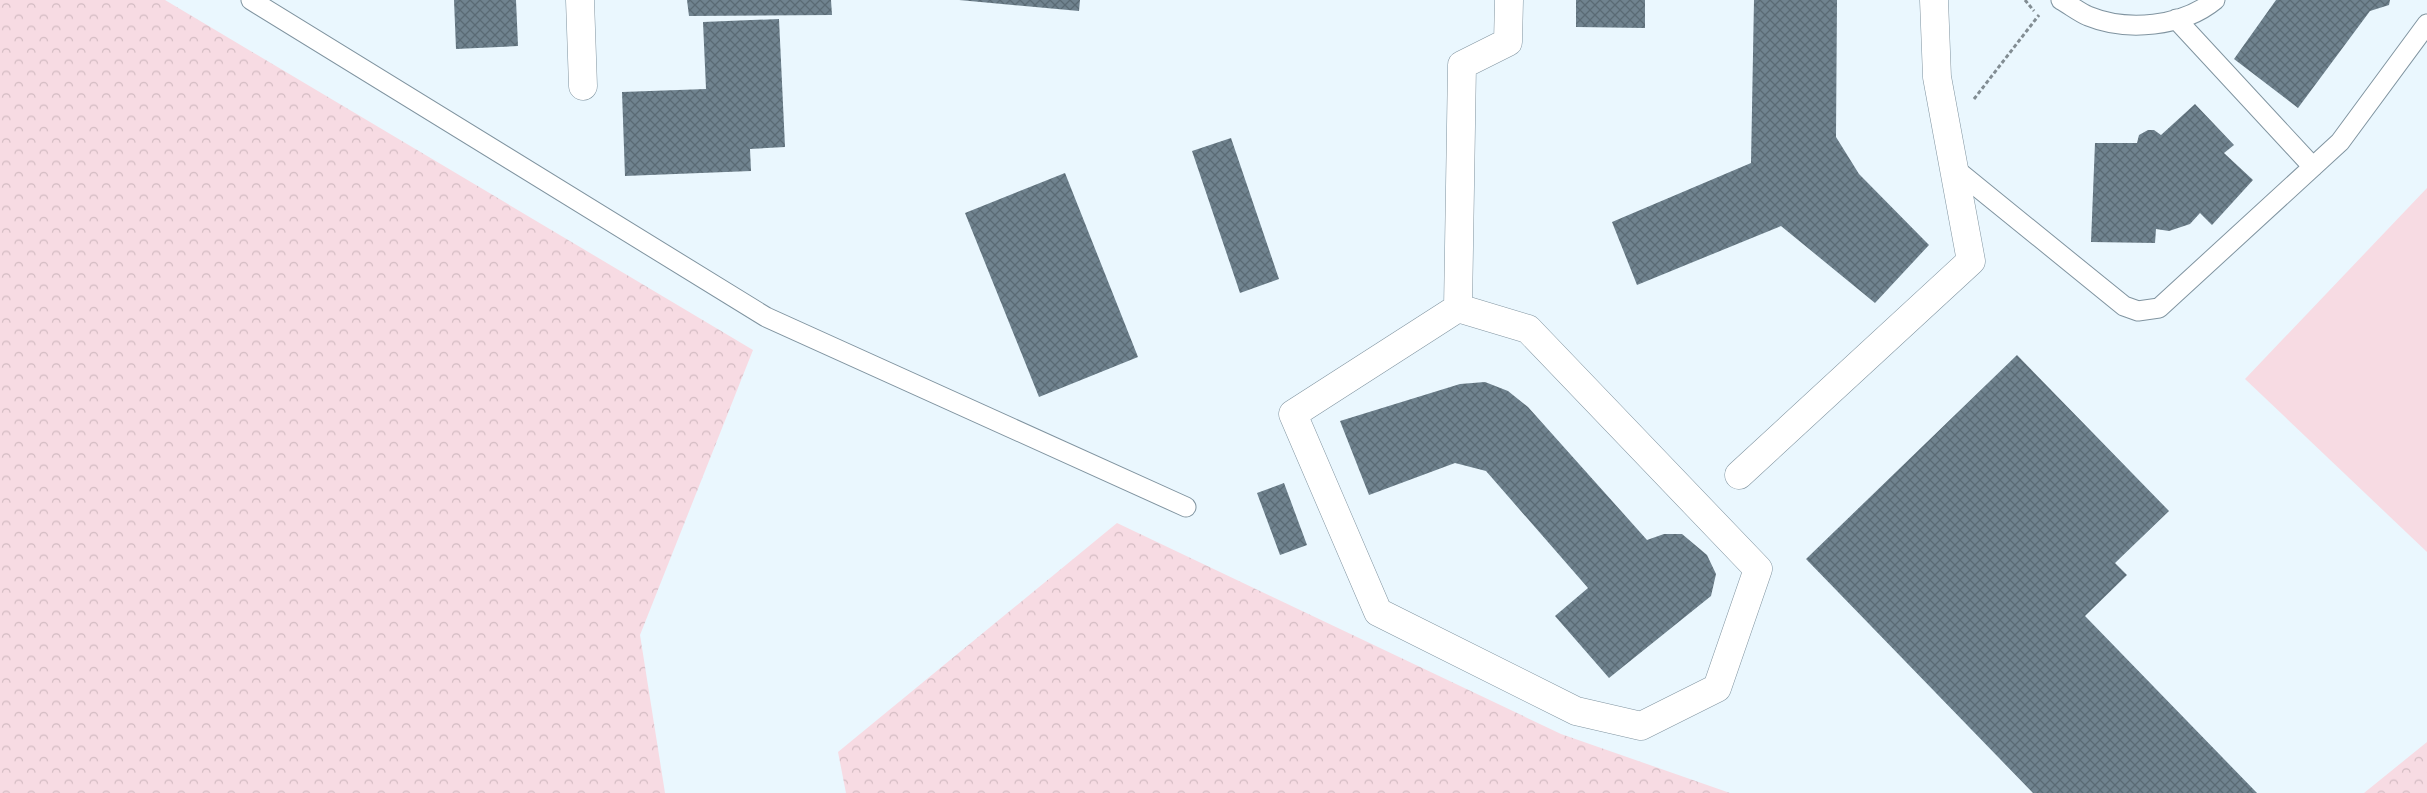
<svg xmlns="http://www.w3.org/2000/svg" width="2427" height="793" font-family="Mulish,sans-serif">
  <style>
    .green { fill: #f7dbe3 }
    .forest { fill: url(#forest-crowns) }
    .building { fill: url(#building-cross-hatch) }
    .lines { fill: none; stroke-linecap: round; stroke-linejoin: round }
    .service-casing { stroke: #8094a0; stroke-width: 21 }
    .minor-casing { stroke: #8094a0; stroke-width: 29 }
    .path { stroke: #828d93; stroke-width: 3; stroke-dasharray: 4 2.5; stroke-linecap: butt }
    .service { stroke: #fff; stroke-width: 19 }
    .minor { stroke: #fff; stroke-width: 28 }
  </style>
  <defs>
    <pattern id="forest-crowns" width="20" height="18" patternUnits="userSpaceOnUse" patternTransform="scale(1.25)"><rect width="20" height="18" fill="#f7dbe3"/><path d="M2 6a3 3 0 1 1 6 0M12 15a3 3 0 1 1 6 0" fill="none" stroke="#d3bbc2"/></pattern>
    <pattern id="building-cross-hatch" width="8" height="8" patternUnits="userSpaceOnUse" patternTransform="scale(1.25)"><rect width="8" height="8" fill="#70838f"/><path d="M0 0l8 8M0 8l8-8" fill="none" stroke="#5a6a74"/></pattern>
  </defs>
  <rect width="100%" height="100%" fill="#eaf7fe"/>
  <path class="green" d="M2427,188v364l-182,-173z"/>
  <path class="forest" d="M0,0h165l588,350 -113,285 25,158h-665z
    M1117,523l444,211 169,59h-884l-8,-41z
    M2427,742v51h-63z"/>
  <path class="building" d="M454,0h62l2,46 -62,3z
    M687,0h144l1,15 -143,1z
    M959,0h121l-1,11z
    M1576,0h69v28l-69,-1z
    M1754,0h83l-1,137 23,37 70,71 -54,58 -94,-77 -144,59 -25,-63 139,-59z
    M2276,0h114l-1,5 -19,6 -72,97 -64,-49z
    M779,19l6,128 -35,2 1,22 -126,5 -3,-84 84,-3 -3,-67z
    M2195,104l39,41 -10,8 29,27 -41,45 -12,-12 -10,11 -21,7 -13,-2 -1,14 -64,-1 4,-99h42l2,-8 9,-5h6l7,5z
    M1231,138l48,141 -39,14 -48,-142z
    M1065,173l73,184 -99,40 -74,-184z
    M2017,355l152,156 -54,52 12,12 -42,41 172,177h-224l-227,-234z
    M1485,382l23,9 20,16 119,133 17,-6h18l25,21 9,19 -5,22 -102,82 -54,-62 33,-28 -102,-117 -31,-8 -86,32 -29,-74 120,-37z
    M1284,483l23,62 -27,10 -23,-62z"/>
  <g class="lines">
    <defs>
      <path id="service" d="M251,0l515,317 420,190
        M2061,0c9,5 18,12 27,16 39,16 94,11 127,-16
        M2176,19l137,148
        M1954,168l170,138 14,5 21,-3 181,-166 87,-118"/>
      <path id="minor" d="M580,0l3,86
        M1458,308l70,21 230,240 -41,119 -76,38 -65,-15 -198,-99 -85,-198z
        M1458,308l4,-243 46,-23 1,-42
        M1739,475l232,-214 -34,-184 -3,-77"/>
    </defs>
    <use href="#service" class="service-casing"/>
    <use href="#minor" class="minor-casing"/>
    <path class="path" d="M2025,0l9,11
      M1974,99l65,-84"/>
    <use href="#service" class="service"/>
    <use href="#minor" class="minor"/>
  </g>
</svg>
